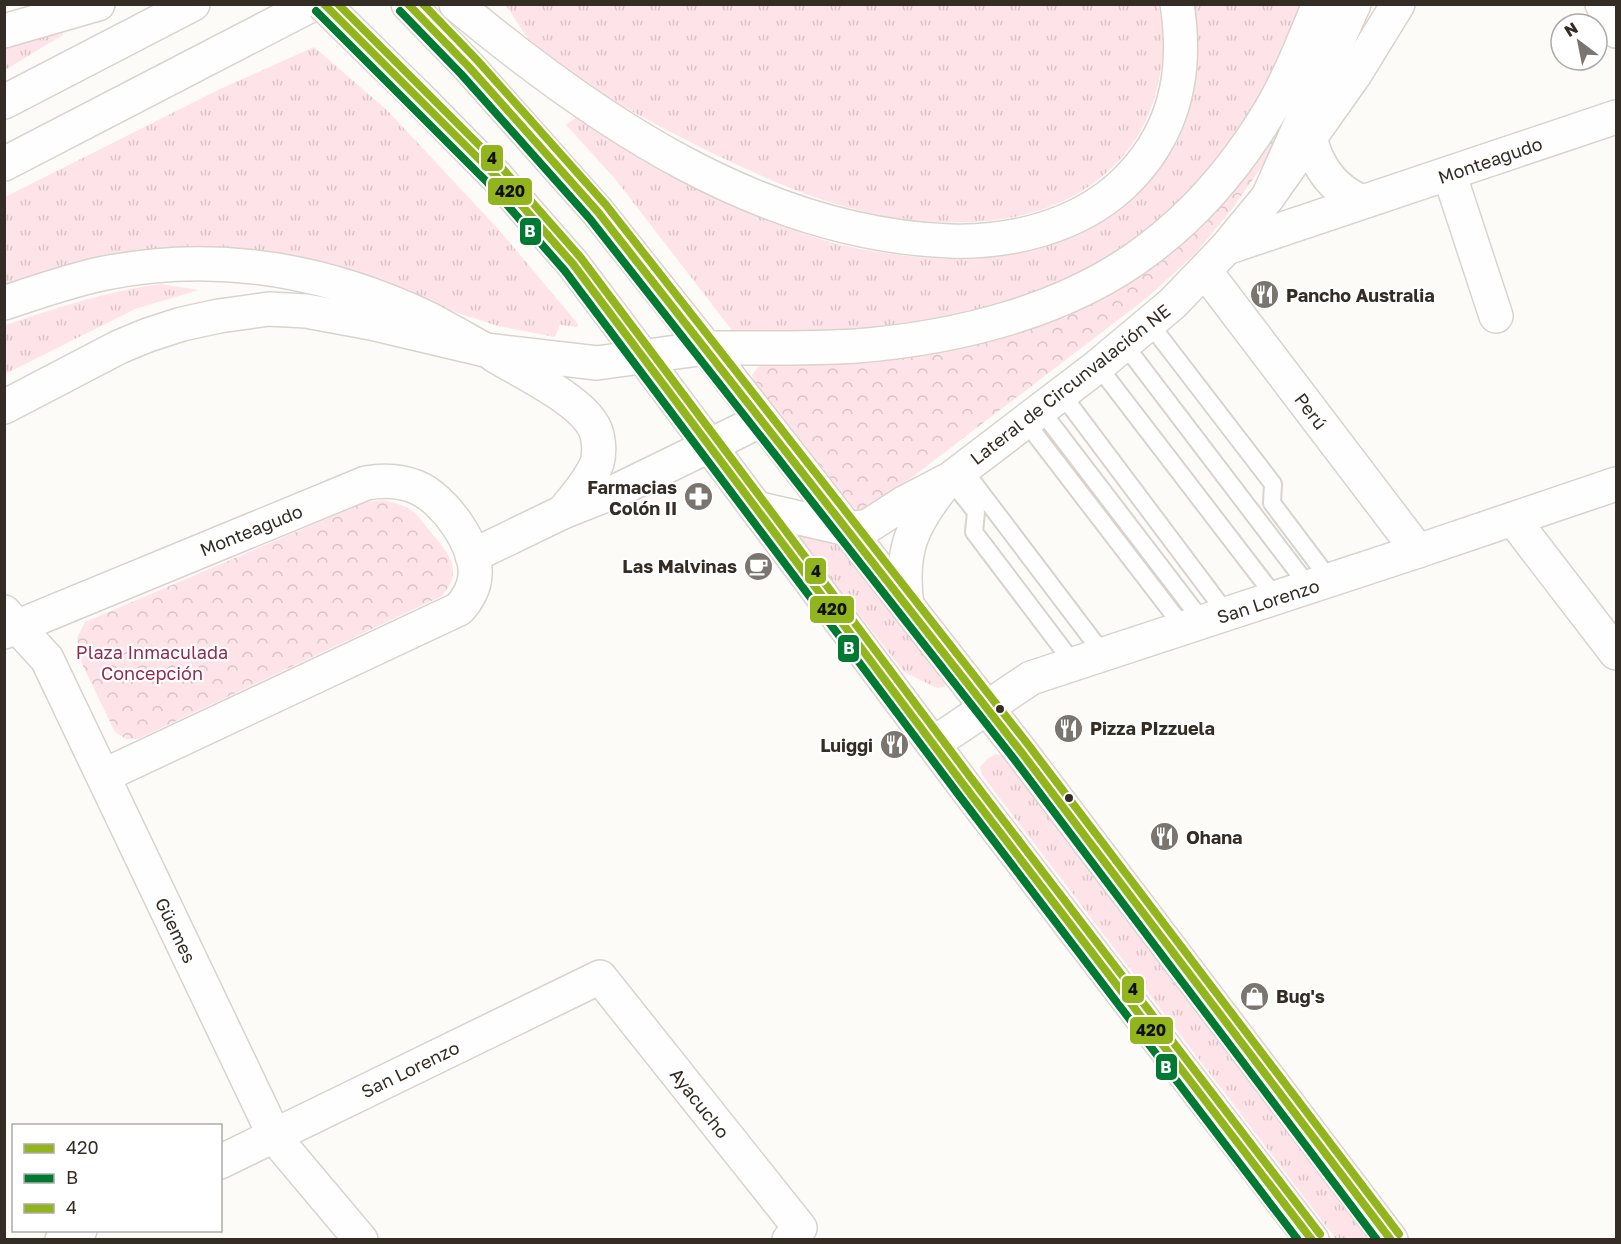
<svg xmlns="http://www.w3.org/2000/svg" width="1621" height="1244" font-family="'Golos Text',sans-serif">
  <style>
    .grass { fill: url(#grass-tufts) }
    .park { fill: url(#park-crowns) }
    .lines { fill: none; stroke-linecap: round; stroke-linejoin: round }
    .service-casing { stroke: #d8d3ce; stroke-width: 20 }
    .minor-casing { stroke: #d8d3ce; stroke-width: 36 }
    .tertiary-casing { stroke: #d8d3ce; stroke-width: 36 }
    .primary-casing { stroke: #d8d3ce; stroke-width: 36 }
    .trunk-casing { stroke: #d8d3ce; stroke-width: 36 }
    .motorway-casing { stroke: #d8d3ce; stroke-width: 36 }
    .service { stroke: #fffefe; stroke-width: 16 }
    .minor { stroke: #fffefe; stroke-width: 33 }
    .tertiary { stroke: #fffefe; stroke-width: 33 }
    .primary { stroke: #fffefe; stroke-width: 33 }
    .trunk { stroke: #fffefe; stroke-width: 33 }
    .motorway { stroke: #fffefe; stroke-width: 33 }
    .trunk-bridge-casing { stroke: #d8d3ce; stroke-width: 36; stroke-linecap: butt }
    .trunk-bridge { stroke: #fffefe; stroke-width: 33 }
    .bus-1-casing { stroke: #fff; stroke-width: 12 }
    .bus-2-casing { stroke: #fff; stroke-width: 12 }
    .bus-3-casing { stroke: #fff; stroke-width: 12 }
    .bus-1 { stroke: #92b41d; stroke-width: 8 }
    .bus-2 { stroke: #007a32; stroke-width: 8 }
    .bus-3 { stroke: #92b41d; stroke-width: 8 }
    .bus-dot { fill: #332d25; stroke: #fff; stroke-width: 2 }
    .labels { text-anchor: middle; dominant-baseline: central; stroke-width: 4.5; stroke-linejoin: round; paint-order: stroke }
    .street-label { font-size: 18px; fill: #332d25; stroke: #fff }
    .poi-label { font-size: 18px; font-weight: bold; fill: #332d25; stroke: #fff; text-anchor: start }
    .park-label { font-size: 18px; fill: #942b4b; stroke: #fff }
    .line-badge { stroke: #fff; stroke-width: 2 }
    .badge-label { font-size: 16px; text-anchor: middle; font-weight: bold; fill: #fff }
    .pale-badge-label { font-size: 16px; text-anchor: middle; font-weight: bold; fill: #111 }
  </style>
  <defs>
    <pattern id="grass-tufts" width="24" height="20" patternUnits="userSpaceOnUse" patternTransform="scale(1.5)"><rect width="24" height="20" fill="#fee4e8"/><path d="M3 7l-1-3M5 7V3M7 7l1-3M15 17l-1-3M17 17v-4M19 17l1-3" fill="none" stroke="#dac4c7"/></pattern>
    <pattern id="park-crowns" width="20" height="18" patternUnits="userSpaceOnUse" patternTransform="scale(1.5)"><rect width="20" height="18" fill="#fee4e8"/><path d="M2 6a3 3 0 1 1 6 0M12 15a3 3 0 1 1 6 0" fill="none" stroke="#dac4c7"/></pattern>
  </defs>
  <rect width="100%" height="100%" fill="#fdfbf8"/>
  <path class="grass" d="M506,5h652c12,44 1,101 -25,138 -70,99 -211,90 -313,56 -54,-19 -106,-44 -157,-71 -32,-17 -64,-34 -94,-54 -7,-5 -16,-9 -23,-15 -16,-14 -28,-36 -40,-54z
    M1192,5h111l-47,105 -73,93 -49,41 -91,49 -107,29 -125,12 -77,-1 -118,-153 -50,-55 13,-10c30,19 61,39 92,57 21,11 44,21 65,31 25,12 49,24 75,33 34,12 71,17 106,21 46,4 91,2 134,-12 41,-14 82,-38 107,-74 6,-9 15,-19 20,-30 19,-42 26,-92 14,-136z
    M63,33v2l-58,35 -1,-24z
    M314,47l73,63 113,121 78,93v3l-18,-2 -5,12 -57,-11 -80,-26 -83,-30 -330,20v-93l213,-107z
    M161,284l38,6 -64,19 -130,65v-49c51,-17 102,-34 156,-41z
    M800,534l34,9 7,5 102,130 3,6 -2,3 -7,1 -33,-16 -104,-133z
    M996,754l10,2 366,483h-36l-354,-464 -2,-8 7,-8z"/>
  <path class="park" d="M1333,5h8l-74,154 -35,50 -38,46 -46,42 -280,214h-11l-3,-3 -100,-127 -2,-6 8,-11 366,-82z
    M384,500c10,3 22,5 31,13 6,6 12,15 18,22 18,21 30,36 9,61l-304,143h-12l-11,-7 -34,-70 -4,-24 8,-16 281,-120z"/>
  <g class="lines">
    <defs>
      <path id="service" d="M1150,324l123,160 -1,19 58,77
        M1124,344l185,243
        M1098,366l178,232
        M1061,393l166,221
        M1040,409l163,213
        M1025,421l159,207
        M963,469l141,186
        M950,479l26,33 -2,20 100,132"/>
      <path id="minor" d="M1602,4l14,27
        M1308,113c-1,39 19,75 55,89
        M1449,173l47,143
        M1226,248l390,-131
        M1205,271l213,280
        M1513,519l103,134
        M472,556l91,-44 53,-21 146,-71
        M4,612l43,47 229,480 85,101
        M4,632l362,-149c17,-3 33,-3 50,4 28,11 62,59 59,89 -1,13 -7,23 -16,33l-356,167
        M220,1162l380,-185 200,251 -11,12
        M62,1240l18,-10"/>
      <path id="tertiary" d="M494,355c27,17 86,44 100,72 5,9 6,26 3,36 -7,18 -22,34 -34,49
        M4,407l115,-60 29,-12 34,-11 37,-8 50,-7 37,2 65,12 114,27 112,13 109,-15
        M756,508l91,21 21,-3 36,-23 46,-24 148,-113 74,-62 54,-56 42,-51 87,-123 43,-70
        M907,606c-7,-53 3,-79 36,-120
        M933,744l98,-66 387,-127 198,-67"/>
      <path id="primary" d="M706,348l316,405 369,487
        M643,357l323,431 346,452"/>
      <path id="trunk" d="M408,4l61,63 129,145 108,136
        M416,95l80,81 77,88 70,93"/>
      <path id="motorway" d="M456,4c140,117 306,230 494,237 60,2 126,-14 171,-55 54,-50 67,-112 56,-182
        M4,31l94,-27
        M4,102l189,-98
        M4,164l309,-160
        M1268,197l86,-193
        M4,303c33,-11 67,-23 101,-30 111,-22 218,-4 320,44 20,10 40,22 60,33
        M706,348c50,0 100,1 150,-2 101,-8 213,-35 294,-98 45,-34 85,-81 115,-129 22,-35 38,-76 54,-115"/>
    </defs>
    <use href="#service" class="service-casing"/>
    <use href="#minor" class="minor-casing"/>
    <use href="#tertiary" class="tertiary-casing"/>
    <use href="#primary" class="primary-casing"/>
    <use href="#trunk" class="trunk-casing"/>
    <use href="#motorway" class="motorway-casing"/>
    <use href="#service" class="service"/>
    <use href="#minor" class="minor"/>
    <use href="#tertiary" class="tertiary"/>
    <use href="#primary" class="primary"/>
    <use href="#trunk" class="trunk"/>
    <use href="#motorway" class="motorway"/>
    <defs>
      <path id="trunk-bridge" d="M323,4l93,91"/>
    </defs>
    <use href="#trunk-bridge" class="trunk-bridge-casing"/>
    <use href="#trunk-bridge" class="trunk-bridge"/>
    <defs>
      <path id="bus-1" d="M324,4l172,172 77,88 393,524 346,452
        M408,4l61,63 129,145 424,541 369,487"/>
      <path id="bus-2" d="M316,11l172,172 77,88 393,523 340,446
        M400,11l61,63 129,145 424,540 363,481"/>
      <path id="bus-3" d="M338,4l165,165 78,89 393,524 346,452
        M423,4l54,56 129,145 424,542 369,487"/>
    </defs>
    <use href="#bus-1" class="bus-1-casing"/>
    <use href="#bus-2" class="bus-2-casing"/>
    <use href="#bus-3" class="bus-3-casing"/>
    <use href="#bus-1" class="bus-1"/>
    <use href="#bus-2" class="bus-2"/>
    <use href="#bus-3" class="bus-3"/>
  </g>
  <defs>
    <symbol id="restaurant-disc" viewBox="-11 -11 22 22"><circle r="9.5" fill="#7a756f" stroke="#fff"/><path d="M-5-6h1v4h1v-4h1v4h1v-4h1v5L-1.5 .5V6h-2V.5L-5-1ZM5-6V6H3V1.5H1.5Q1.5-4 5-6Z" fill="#fff"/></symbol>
    <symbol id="pharmacy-disc" viewBox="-11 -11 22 22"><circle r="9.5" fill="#7a756f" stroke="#fff"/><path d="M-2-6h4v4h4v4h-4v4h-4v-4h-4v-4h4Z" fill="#fff"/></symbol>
    <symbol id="cafe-disc" viewBox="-11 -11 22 22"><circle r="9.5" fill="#7a756f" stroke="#fff"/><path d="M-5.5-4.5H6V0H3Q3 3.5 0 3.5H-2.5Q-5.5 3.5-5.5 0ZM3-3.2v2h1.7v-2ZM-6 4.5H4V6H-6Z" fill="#fff"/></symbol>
    <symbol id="shop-disc" viewBox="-11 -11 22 22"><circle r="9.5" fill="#7a756f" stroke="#fff"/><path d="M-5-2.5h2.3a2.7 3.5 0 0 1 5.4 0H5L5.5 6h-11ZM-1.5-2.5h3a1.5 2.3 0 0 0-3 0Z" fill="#fff"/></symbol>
  </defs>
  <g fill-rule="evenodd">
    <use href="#restaurant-disc" x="1248" y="278" width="33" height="33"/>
    <use href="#pharmacy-disc" x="682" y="480" width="33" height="33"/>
    <use href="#cafe-disc" x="742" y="550" width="33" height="33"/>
    <use href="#restaurant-disc" x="1052" y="712" width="33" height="33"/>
    <use href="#restaurant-disc" x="878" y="728" width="33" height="33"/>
    <use href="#restaurant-disc" x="1148" y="820" width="33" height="33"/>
    <use href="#shop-disc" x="1238" y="980" width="33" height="33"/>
  </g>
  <g class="bus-dot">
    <circle cx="1000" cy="709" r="5"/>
    <circle cx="1069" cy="798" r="5"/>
  </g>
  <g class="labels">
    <g class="street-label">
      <text transform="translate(1490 160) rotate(-19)">Monteagudo</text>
      <text transform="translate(1070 384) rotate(-38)">Lateral de Circunvalación NE</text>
      <text transform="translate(1311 411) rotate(53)">Perú</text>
      <text transform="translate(251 530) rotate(-22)">Monteagudo</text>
      <text transform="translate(1268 601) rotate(-18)">San Lorenzo</text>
      <text transform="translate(176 930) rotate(64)">Güemes</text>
      <text transform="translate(410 1069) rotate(-26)">San Lorenzo</text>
      <text transform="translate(700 1103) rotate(52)">Ayacucho</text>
    </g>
    <g class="poi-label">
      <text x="1286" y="295">Pancho Australia</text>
      <text x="677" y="487" text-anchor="end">Farmacias<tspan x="677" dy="21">Colón II</tspan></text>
      <text x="737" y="566" text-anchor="end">Las Malvinas</text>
      <text x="1090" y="728">Pizza PIzzuela</text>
      <text x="873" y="745" text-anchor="end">Luiggi</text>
      <text x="1186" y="837">Ohana</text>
      <text x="1276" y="996">Bug's</text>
    </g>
    <g class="park-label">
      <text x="152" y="652">Plaza Inmaculada<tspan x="152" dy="21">Concepción</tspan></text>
    </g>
  </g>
  <g class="line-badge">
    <rect x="480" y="144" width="24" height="28" rx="6" fill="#92b41d"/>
    <rect x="487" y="177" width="46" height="29" rx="6" fill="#92b41d"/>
    <rect x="519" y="217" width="23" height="29" rx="6" fill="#007a32"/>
    <rect x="804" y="557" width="23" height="28" rx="6" fill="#92b41d"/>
    <rect x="809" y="595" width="46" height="29" rx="6" fill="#92b41d"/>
    <rect x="837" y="634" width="23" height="29" rx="6" fill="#007a32"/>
    <rect x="1121" y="975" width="24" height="29" rx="6" fill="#92b41d"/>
    <rect x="1129" y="1016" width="45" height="29" rx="6" fill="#92b41d"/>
    <rect x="1155" y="1053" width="23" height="28" rx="6" fill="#007a32"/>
  </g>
  <g class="badge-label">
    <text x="530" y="237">B</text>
    <text x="849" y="654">B</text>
    <text x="1166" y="1073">B</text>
  </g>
  <g class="pale-badge-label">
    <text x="492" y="164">4</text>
    <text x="510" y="197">420</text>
    <text x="816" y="577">4</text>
    <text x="832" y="615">420</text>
    <text x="1133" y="995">4</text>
    <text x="1151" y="1036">420</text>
  </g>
  <rect width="1621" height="1244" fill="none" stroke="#332d25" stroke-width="12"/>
  <rect x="12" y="1124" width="210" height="108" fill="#ffffff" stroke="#adaba8" stroke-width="1.5"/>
  <rect x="24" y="1144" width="30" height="9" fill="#92b41d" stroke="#adaba8" stroke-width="1.5"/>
  <text x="66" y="1154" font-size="18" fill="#332d25">420</text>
  <rect x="24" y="1174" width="30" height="9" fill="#007a32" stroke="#adaba8" stroke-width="1.5"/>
  <text x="66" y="1184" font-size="18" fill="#332d25">B</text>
  <rect x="24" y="1204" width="30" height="9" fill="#92b41d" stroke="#adaba8" stroke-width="1.5"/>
  <text x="66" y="1214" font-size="18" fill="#332d25">4</text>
  <g transform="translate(1579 42) rotate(328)"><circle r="28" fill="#ffffff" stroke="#adaba8" stroke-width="1.5"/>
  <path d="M0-4.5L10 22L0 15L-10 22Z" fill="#7a756f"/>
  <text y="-9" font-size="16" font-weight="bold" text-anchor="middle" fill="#332d25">N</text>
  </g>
</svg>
